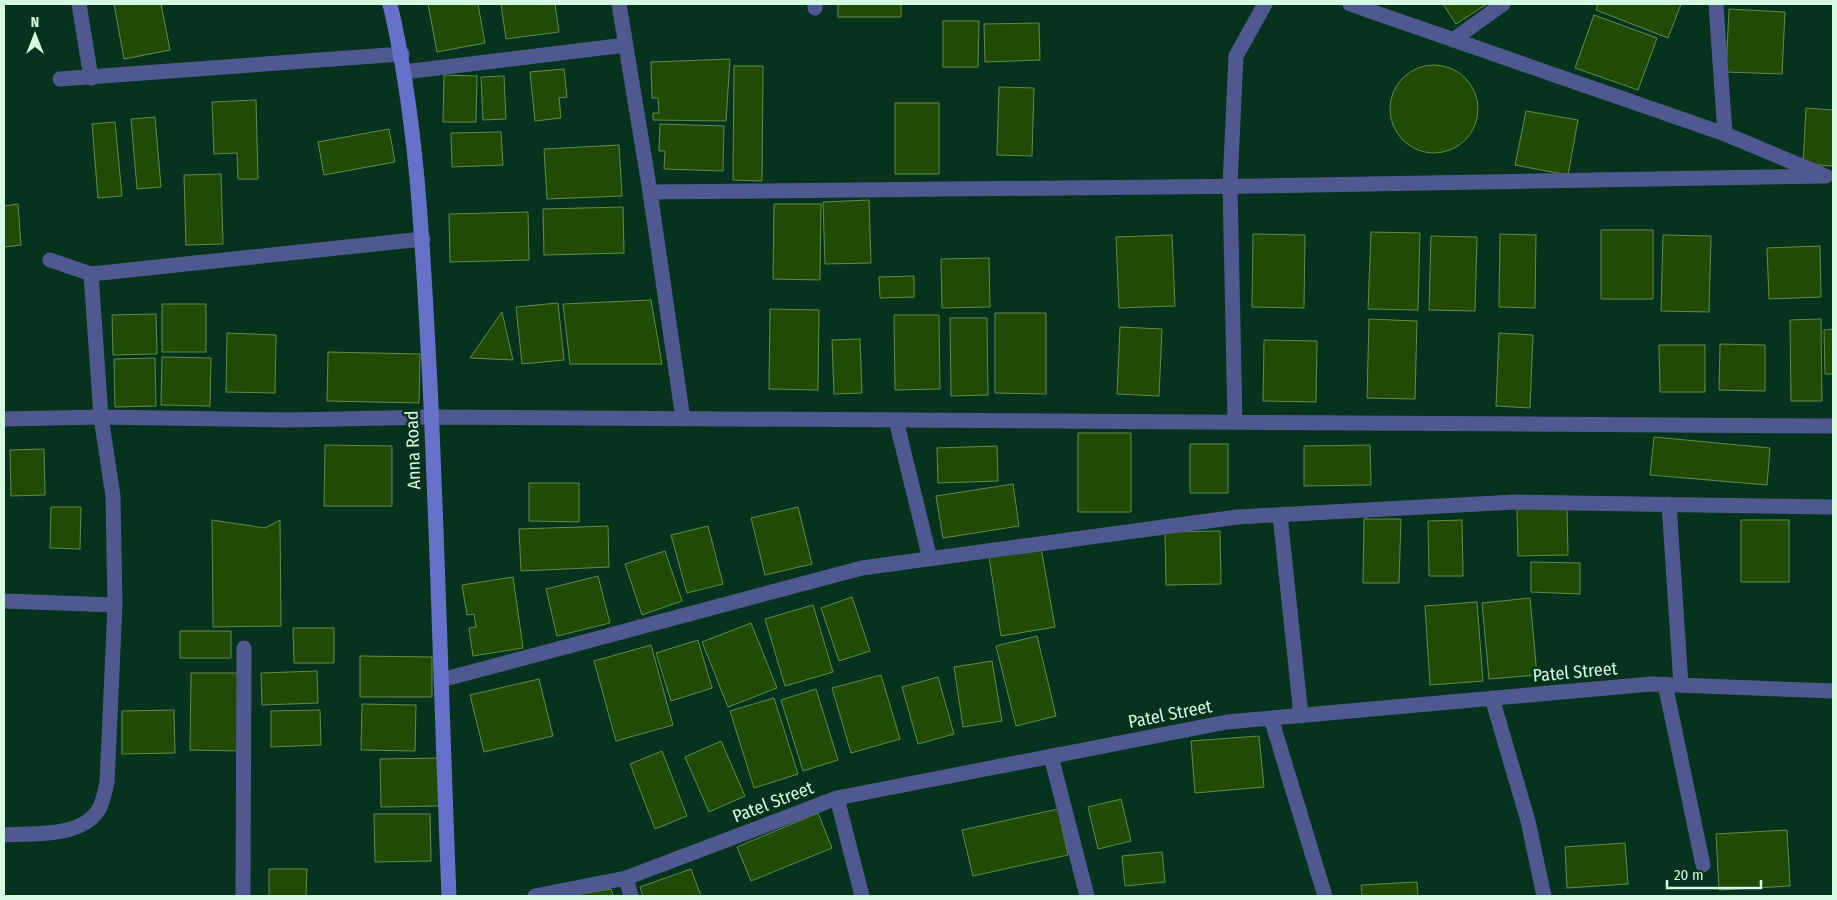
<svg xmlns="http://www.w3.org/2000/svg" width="1837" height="900" font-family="'Fira Sans Condensed',sans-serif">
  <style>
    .building { fill: #214a04; stroke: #608c4b }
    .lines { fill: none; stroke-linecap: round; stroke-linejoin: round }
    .street { stroke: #505890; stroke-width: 15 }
    .secondary { stroke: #6671c9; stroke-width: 15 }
    .labels { text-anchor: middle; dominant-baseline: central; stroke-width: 5; stroke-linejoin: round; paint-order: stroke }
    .street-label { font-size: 18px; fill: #d4fae1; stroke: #06331d }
  </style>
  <rect width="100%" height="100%" fill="#06331d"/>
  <path class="building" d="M114,4h47l9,46 -46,9z
    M428,4h50l7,39 -48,9z
    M501,4h54l4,28 -53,7z
    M838,4h63v13h-63z
    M1443,4h44l-31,20z
    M1598,4h83l-13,34 -72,-28z
    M1729,9l56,3 -3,62 -56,-2z
    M1594,15l63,23 -19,52 -63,-22z
    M943,21h36l-1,46h-35z
    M1039,23l1,37 -55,2 -1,-38z
    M730,59l-4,62 -73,-1v-7h6l-1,-15h-6l-1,-36z
    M1390 109a44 44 0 1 1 88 0a44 44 0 1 1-88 0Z
    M734,66h29l-1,115 -29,-1z
    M564,69l3,28 -8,1 2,20 -26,3 -5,-49z
    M444,75l33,1 -1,46h-33z
    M504,76l2,43 -23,1 -2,-43z
    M999,87l35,1 -2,68 -35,-1z
    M256,100l2,79h-20l-1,-26 -23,1 -2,-52z
    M895,103h44v71h-44z
    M1806,108l27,2v56l-30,-2z
    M1526,111l52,9 -10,55 -53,-10z
    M155,117l6,70 -24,2 -6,-70z
    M115,122l7,74 -24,2 -6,-74z
    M660,124l64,2 -1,45 -59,-2 1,-18h-6z
    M389,129l6,33 -71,13 -6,-33z
    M501,132l2,33 -51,2 -1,-34z
    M619,145l3,51 -75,3 -3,-50z
    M221,174l2,70 -37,1 -2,-70z
    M869,200l2,63 -46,1 -2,-62z
    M18,204l3,41 -17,2v-41z
    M774,204h47l-1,76 -47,-1z
    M623,207l1,46 -80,2 -1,-46z
    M528,212l1,48 -79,2 -1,-48z
    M1601,230h52v69h-52z
    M1371,232l49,1 -2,77 -50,-1z
    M1253,234l52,1 -1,73 -52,-1z
    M1500,234l36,1 -1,73 -36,-1z
    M1172,235l3,71 -56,2 -3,-71z
    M1663,235l48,1 -2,76 -48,-1z
    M1431,236l46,1 -2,74 -46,-1z
    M1820,246l1,51 -52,2 -2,-51z
    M989,258l1,49 -48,1 -1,-49z
    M914,276v21l-34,1 -1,-21z
    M651,300l11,64h-92l-7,-60z
    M558,303l6,57 -42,4 -6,-57z
    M162,304h44v48h-44z
    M770,309l49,1 -1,80 -49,-1z
    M502,312l11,48 -43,-2z
    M995,313h51v81l-51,-1z
    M156,314l1,40 -44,1 -1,-40z
    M894,315h45l1,74 -45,1z
    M950,318h37l1,77 -37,1z
    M1369,319l48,2 -2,78 -48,-1z
    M1821,319l1,82h-31l-1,-81z
    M1120,327l42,2 -3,67 -42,-2z
    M1833,329v45h-8l-1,-44z
    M227,333l49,2 -1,58 -49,-1z
    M1499,333l34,2 -3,73 -34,-2z
    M860,339l2,54 -28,1 -2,-54z
    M1264,340l53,1 -1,61 -53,-1z
    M1720,344l45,1v46l-46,-1z
    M1659,345h46v47h-45z
    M328,352l92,2 -1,49 -92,-2z
    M162,357l49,1 -1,48 -49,-1z
    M155,358l1,48 -41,1 -1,-48z
    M1078,433h53v79h-53z
    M1654,437l116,11 -3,37 -117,-10z
    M1190,444h38v49h-38z
    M325,445l67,1v60h-68z
    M1370,445l1,40 -67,1v-40z
    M997,446l1,35 -60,2 -1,-35z
    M44,449l1,46 -34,1 -1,-46z
    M529,483h50v39l-50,-1z
    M1013,484l6,42 -76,12 -7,-42z
    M51,507h30l-1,42 -30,-1z
    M798,507l14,57 -47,11 -14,-57z
    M1567,507l1,48 -50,1 -1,-47z
    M1364,519h37l-2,64h-36z
    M212,520l53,8 15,-8 1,106 -68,1z
    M1462,520l1,56h-34l-1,-55z
    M1741,520h48v62h-48z
    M608,526l1,41 -88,4 -2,-42z
    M708,526l15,58 -36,9 -16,-58z
    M1220,531l1,53 -55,1 -1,-53z
    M1041,548l14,79 -54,9 -12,-79z
    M665,551l17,50 -40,14 -17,-51z
    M1531,562l49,1v31l-49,-2z
    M598,576l12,47 -53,13 -11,-47z
    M513,577l10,71 -50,8 -4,-28 7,-1 -2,-13 -7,1 -5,-30z
    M852,597l18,54 -31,10 -18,-53z
    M1530,598l7,77 -48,4 -7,-76z
    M1477,602l6,79 -53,4 -5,-79z
    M813,605l20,67 -48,14 -20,-67z
    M751,623l26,65 -49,19 -26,-65z
    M293,628h41v35h-40z
    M180,631h51v27h-51z
    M1037,636l19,80 -40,10 -20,-80z
    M698,640l14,48 -41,13 -15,-48z
    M651,645l22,80 -57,16 -22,-80z
    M360,656l72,1v40h-72z
    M992,661l10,60 -39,6 -9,-60z
    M317,671l1,32 -56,2 -1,-32z
    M191,673h51l-1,78 -51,-1z
    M881,675l19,64 -49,14 -19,-65z
    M938,677l16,57 -36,10 -16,-57z
    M539,679l14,57 -69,16 -14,-57z
    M816,689l22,71 -35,11 -22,-71z
    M774,698l24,76 -44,14 -24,-77z
    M362,704l54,1 -1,46 -54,-1z
    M174,710l1,43 -53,1v-43z
    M320,710l1,35 -50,2v-36z
    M1259,736l5,51 -69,6 -4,-52z
    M721,741l24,55 -36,16 -24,-55z
    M662,751l25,65 -32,13 -25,-65z
    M439,758l1,48 -59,1 -1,-48z
    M1121,799l10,42 -33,8 -10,-42z
    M1058,809l10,46 -95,21 -11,-46z
    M818,813l14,35 -81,33 -14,-34z
    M374,814h56l1,47 -56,1z
    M1787,830l3,56 -71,4 -3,-56z
    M1625,843l3,41 -61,4 -2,-41z
    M1162,852l3,30 -40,4 -3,-30z
    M269,869h38l-1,27h-37z
    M691,869l10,27h-58l-3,-9z
    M1417,882l1,14h-56l-1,-11z
    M611,889l2,7h-44z"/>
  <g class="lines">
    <path class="street" d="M79,4l12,74
      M619,4l31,188 33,227
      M815,4v4
      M1350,4l375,130 -9,-130
      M1453,40l50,-36
      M404,72l222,-27
      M60,79l342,-25
      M1725,134l96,40
      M650,192l609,-6 567,-10
      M50,260l41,14 332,-35
      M4,419l97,-2 190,3 140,-3 1402,9
      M896,420l34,139
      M1235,422l-5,-237 6,-129 29,-52
      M1669,504l12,181
      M1280,515l21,201
      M4,601l111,4
      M441,680l421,-112 375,-51 278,-15 318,5
      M1665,684l38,181
      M1492,698l36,123 16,75
      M1271,718l54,178
      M1051,756l36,140
      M837,798l25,98
      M4,835c29,-2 78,3 95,-26 4,-7 6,-18 8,-26l8,-178 -2,-109 -12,-79 -10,-143
      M626,878l5,18
      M243,896l1,-248
      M535,896l91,-18 211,-80 390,-76 424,-38 182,7"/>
    <path class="secondary" d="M390,4c29,123 33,254 40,380 8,170 12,341 19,512"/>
  </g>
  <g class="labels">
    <g class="street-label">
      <text transform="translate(413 450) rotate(-92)">Anna Road</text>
      <text transform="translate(1575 672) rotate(-5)">Patel Street</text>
      <text transform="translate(1170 714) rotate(-11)">Patel Street</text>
      <text transform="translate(773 802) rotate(-21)">Patel Street</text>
    </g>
  </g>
  <rect width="1837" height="900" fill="none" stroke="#d4fae1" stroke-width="10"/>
  <g transform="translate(35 35)" stroke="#06331d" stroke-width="4" paint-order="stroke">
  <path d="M0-4L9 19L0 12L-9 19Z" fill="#d4fae1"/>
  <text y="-8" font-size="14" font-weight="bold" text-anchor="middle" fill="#d4fae1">N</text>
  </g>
  <path d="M1667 880v8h94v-8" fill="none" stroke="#d4fae1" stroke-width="2.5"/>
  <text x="1674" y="880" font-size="15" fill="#d4fae1" stroke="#06331d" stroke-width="4" paint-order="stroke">20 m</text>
</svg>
